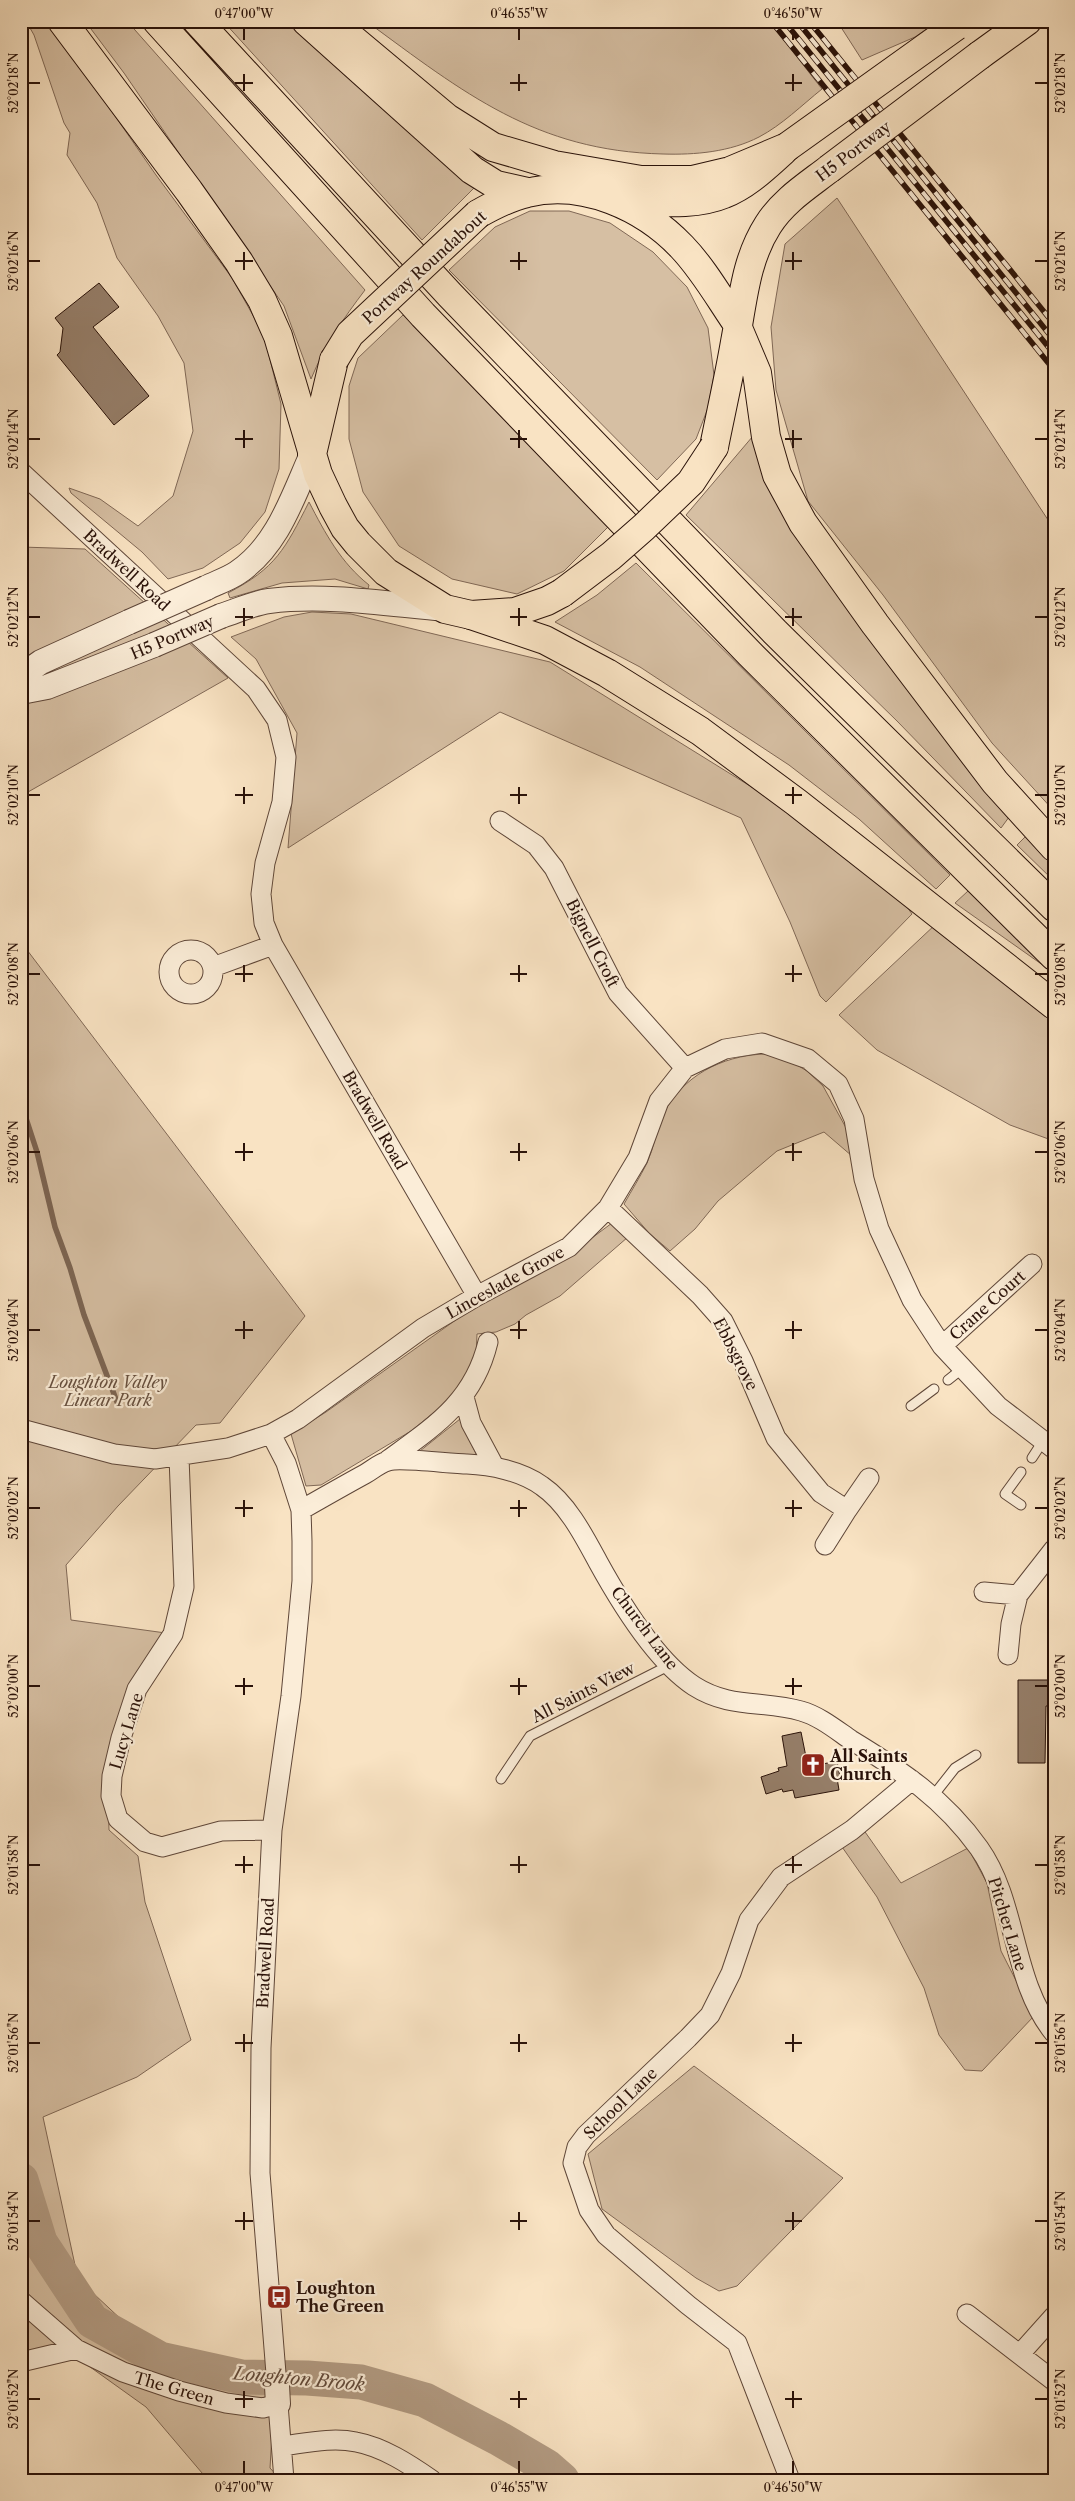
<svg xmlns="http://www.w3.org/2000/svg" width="1075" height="2501" font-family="'Libre Caslon Text',serif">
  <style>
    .green { fill: #d6bfa3; stroke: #806856 }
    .water { fill: #b39c84; stroke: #7c6553 }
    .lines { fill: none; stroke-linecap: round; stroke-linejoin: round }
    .stream { stroke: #7c6553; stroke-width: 5.5 }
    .river { stroke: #b39c84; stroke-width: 35 }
    .building { fill: #967f6a; stroke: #2a1209 }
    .service-casing { stroke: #5e4638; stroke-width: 11 }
    .minor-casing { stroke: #5e4638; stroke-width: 21 }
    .tertiary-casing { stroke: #5e4638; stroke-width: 26 }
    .primary-casing { stroke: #2a1209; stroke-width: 30 }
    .trunk-casing { stroke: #2a1209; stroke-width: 30 }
    .service { stroke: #fbedd8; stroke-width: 9 }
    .minor { stroke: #fbedd8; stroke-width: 19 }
    .tertiary { stroke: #fbedd8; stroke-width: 24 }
    .primary { stroke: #f9e3c3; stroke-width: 28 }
    .trunk { stroke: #f9e3c3; stroke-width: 28 }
    .rail-casing { stroke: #2a1209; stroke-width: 5.5 }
    .rail { stroke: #fbedd8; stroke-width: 4; stroke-dasharray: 11; stroke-linecap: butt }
    .tertiary-bridge-casing { stroke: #5e4638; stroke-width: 26; stroke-linecap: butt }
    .primary-bridge-casing { stroke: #2a1209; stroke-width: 30; stroke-linecap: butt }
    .tertiary-bridge { stroke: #fbedd8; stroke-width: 24 }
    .primary-bridge { stroke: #f9e3c3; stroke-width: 28 }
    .ticks { fill: none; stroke: #2a1209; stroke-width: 2 }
    .labels { text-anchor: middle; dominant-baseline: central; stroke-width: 4.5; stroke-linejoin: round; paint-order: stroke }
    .street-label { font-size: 16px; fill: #2a1209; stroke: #fbedd8 }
    .park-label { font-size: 16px; font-style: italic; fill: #664f3f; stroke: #fbedd8 }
    .poi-label { font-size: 16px; font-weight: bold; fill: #2a1209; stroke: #fbedd8; text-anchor: start }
    .water-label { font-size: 18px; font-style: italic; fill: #61493a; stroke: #fbedd8 }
    .neatline { fill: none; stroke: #2a1209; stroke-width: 2 }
    .ticks-label { font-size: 12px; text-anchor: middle; fill: #2a1209 }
  </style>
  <rect width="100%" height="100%" fill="#f9e3c3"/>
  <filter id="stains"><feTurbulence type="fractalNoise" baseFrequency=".004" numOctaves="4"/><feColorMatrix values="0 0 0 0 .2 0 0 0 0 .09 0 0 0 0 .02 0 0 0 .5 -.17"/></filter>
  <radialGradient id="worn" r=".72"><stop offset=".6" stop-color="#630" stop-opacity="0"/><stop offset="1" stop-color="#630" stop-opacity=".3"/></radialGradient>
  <path class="green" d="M26,21h23l107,154 76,103 32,57 17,69 -2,65 -14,43 -25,31 -37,25 -35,11 -26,-27 -71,-59 -2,-5 31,11 38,27 35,-30 20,-65 -9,-68 -26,-47 -41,-58 -20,-55 -30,-48 3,-22 -6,-10 -30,-88z
    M85,21h42l238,269c-22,29 -40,55 -54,89l-27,-73 -160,-233z
    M223,21h70l182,166 -53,53z
    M366,21h403l53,68c-20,16 -40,36 -63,48 -29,15 -64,18 -96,17 -127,-3 -199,-61 -297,-133z
    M837,21h101l-23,16 -53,23z
    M837,198l217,331v282l-62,-68 -109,-148 -75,-94 -32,-111 -5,-63 14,-83z
    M530,211h39l41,12 43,29 34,35 21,41 6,47 -6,33 -12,31 -39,41 -208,-210 46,-43z
    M403,315l206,211 -45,45 -47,23 -65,-15 -53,-33 -36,-54 -14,-53v-53l9,-28z
    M753,436l259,377 -11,15 -104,-107 -211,-206z
    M309,502c16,31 32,61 60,83l-1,4 -33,-10 -53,4 -52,15 -2,-5c48,-25 57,-44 81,-91z
    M21,547l64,2 143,129 -207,118z
    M636,563l314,312 -14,14 -77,-70 -70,-54 -149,-98 -85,-45 42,-27z
    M312,612l39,2 199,48 221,137 134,105 7,10 -86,88 -6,-6 -30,-74 -49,-104 -241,-106 -212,136 9,-115 -41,-74 -25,-22 53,-20z
    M1029,833l25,27v21l-37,-36z
    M968,891l86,81v1l-99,-70z
    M937,923l117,88v130l-44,-16 -133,-75 -38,-35z
    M24,946l281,370 -85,107 -24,2 -78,81 -52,59 5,55 102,14 -36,55 -29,112 1,29 29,26 7,46 46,138 -54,37 -94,40 35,162 78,73 120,13 -6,103 11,12h-73l-62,-73 -74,-53 -51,11v-1418z
    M764,1054l23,5 20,12 16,15 27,49 2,21 -28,-24 -47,19 -59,50 -23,28 -25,22 -21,-18 -25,-29c8,-14 16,-27 23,-41 7,-15 9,-33 16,-48 19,-39 58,-59 101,-61z
    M612,1223l16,14 -68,59 -34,19 -11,9 -19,8 -19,2 -1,23 -18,36 -47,38 -90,54 -15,1 -15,-52 35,-22 141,-100 94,-51z
    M460,1419l18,39 -63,-3z
    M863,1829l38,54 67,-35 19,35 14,68 33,65 -52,55 -17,-1 -26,-35 -15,-47 -47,-91 -37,-53z
    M694,2066l149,112 -106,108 -18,5 -23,-13 -94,-69 -14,-55z"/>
  <path class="water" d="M21,1342c6,14 7,39 0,53z"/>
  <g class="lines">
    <path class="stream" d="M21,1103l16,49 18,75 15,41 14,47 33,87"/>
    <path class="river" d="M21,2180l19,62 52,79 68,38 82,18 65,1 54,4 64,18 73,38 48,28 16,14"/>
  </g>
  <path class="building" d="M99,283l20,24 -26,20 56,69 -35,29 -57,-70 3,-3 3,-24 -8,-10z
    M1018,1680h36v26h-8l-1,57h-27z
    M801,1732l6,30 10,-2 1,5 19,-4 3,16 -3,1 2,12 -44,8 -2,-8 -10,2 -1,-3 -16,5 -5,-17 18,-6 -1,-3 9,-2 -5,-30z"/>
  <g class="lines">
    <defs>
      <path id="service" d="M948,1380l15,-12
        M911,1406l23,-17
        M1032,1458l11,-17
        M1021,1505l-16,-11 16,-22
        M501,1779l29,-43 140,-71
        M933,1796l22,-28 21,-13"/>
      <path id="minor" d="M21,472l235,217 21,31 9,37 -4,45 -17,61 -4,31 3,29 9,22 204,351
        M500,821l36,24 18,23 64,125 67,75
        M169 972a22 22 0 1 1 44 0a22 22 0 1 1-44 0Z
        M213,967l60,-22
        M608,1208l92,87 23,26 20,40 33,77 45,55 26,17 22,-32
        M942,1346l90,-82
        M464,1397l7,26 23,43
        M21,1429l93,25 41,5 73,-11 43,-14 27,-15 125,-91 54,-32 92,-49 39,-39 30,-50 21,-57 26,-33 40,-19 37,-6 46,16 30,25 16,35 10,60 15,50 33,71 30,46 56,60 56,43
        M271,1434l15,29 15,47 1,31v40l-11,115 -19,134 -11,218 -1,125 17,213
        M179,1457l5,130 -11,47 -36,55 -16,49 -9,38 -1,20 7,23 27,23 17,5 59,-16 51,-1
        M388,1460c47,-34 86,-59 100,-118
        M301,1510c21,-12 42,-24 64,-36 7,-4 15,-11 23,-13 12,-4 63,3 79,3 24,1 54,7 75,22 25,17 42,50 56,76 22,40 58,99 96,124 36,23 69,14 107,25 18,5 34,18 50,29 51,31 93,59 128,108 39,55 32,132 75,185
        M825,1545l22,-35
        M984,1592l34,3
        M1008,1655l3,-31 7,-29 36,-46
        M21,2301l55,48 47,23 56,19 47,12 37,5 15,-4 6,76
        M967,2314l87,67
        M1020,2354l34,-38
        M21,2362l55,-13
        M282,2446c24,-3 50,-9 74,-4 27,5 53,22 76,38
        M790,2480l-53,-137 -49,-38 -82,-70 -17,-25 -16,-47 4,-16 9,-12 102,-97 22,-23 21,-42 18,-53 32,-43 71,-47 60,-50"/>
      <path id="tertiary" d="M206,588c10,-5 22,-9 31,-15 41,-27 56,-77 75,-119
        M221,616c16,-5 32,-13 48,-15 58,-7 118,3 176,8
        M21,676l20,-14 88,-40
        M21,692l26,-5 107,-42
        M277,2386l1,18"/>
      <path id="primary" d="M980,55l47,-34
        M619,201c33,0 74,6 105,-7 23,-9 41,-27 59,-43
        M478,214c16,-9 31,-17 49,-21 56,-14 117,14 155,54 22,23 38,52 56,78
        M334,360l-22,94 6,20 15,32 12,22 13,16 28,28 59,37 26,6 44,-3 32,-11 15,-8
        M714,447c7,-35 15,-70 21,-105 8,-41 10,-81 33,-117 15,-24 39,-39 61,-56"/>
      <path id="trunk" d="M62,21l127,170 50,71 23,38 16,36 34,115
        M157,21l266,294 327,339 304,302
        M197,21l253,274 325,337 279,275
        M306,21l166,149 24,15 31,7
        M331,21l116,97 46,29 61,18 87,15h51l38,-9 57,-24
        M738,328l19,45 9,64 11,38 26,48 72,101 120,158 59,65
        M471,615l74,25 62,33 93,58 96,71 258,203"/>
    </defs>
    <use href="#service" class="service-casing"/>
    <use href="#minor" class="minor-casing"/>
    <use href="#tertiary" class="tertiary-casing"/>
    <use href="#primary" class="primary-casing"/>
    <use href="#trunk" class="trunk-casing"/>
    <use href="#service" class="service"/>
    <use href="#minor" class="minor"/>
    <use href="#tertiary" class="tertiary"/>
    <use href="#primary" class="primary"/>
    <use href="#trunk" class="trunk"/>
    <defs>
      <path id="rail" d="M771,21l283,349
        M784,21l270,333
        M797,21l257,319
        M809,21l245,303"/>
    </defs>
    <use href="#rail" class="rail-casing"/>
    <use href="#rail" class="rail"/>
    <defs>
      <path id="tertiary-bridge" d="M129,622l77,-34
        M154,645l67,-29"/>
      <path id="primary-bridge" d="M787,147l169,-121
        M829,169l151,-114
        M334,360l16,-26 128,-120
        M562,593l49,-37 33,-29 47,-45 23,-35"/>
    </defs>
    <use href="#tertiary-bridge" class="tertiary-bridge-casing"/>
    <use href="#primary-bridge" class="primary-bridge-casing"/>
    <use href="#tertiary-bridge" class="tertiary-bridge"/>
    <use href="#primary-bridge" class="primary-bridge"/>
  </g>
  <path class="ticks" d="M244,28v12M519,28v12M793,28v12M244,74v17M519,74v17M793,74v17M28,83h12M235,83h18M510,83h17M785,83h17M1035,83h13M244,252v18M519,252v18M793,252v18M28,261h12M235,261h18M510,261h17M785,261h17M1035,261h13M244,430v18M519,430v18M793,430v18M28,439h12M235,439h18M510,439h17M785,439h17M1035,439h13M244,608v18M519,608v18M793,608v18M28,617h12M235,617h18M510,617h17M785,617h17M1035,617h13M244,787v17M519,787v17M793,787v17M28,795h12M235,795h18M510,795h17M785,795h17M1035,795h13M244,965v17M519,965v17M793,965v17M28,974h12M235,974h18M510,974h17M785,974h17M1035,974h13M244,1143v18M519,1143v18M793,1143v18M28,1152h12M235,1152h18M510,1152h17M785,1152h17M1035,1152h13M244,1321v18M519,1321v18M793,1321v18M28,1330h12M235,1330h18M510,1330h17M785,1330h17M1035,1330h13M244,1500v17M519,1500v17M793,1500v17M28,1508h12M235,1508h18M510,1508h17M785,1508h17M1035,1508h13M244,1678v17M519,1678v17M793,1678v17M28,1686h12M235,1686h18M510,1686h17M785,1686h17M1035,1686h13M244,1856v17M519,1856v17M793,1856v17M28,1865h12M235,1865h18M510,1865h17M785,1865h17M1035,1865h13M244,2034v18M519,2034v18M793,2034v18M28,2043h12M235,2043h18M510,2043h17M785,2043h17M1035,2043h13M244,2212v18M519,2212v18M793,2212v18M28,2221h12M235,2221h18M510,2221h17M785,2221h17M1035,2221h13M244,2391v17M519,2391v17M793,2391v17M28,2399h12M235,2399h18M510,2399h17M785,2399h17M1035,2399h13M244,2461v13M519,2461v13M793,2461v13"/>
  <defs>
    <symbol id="church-square" viewBox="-11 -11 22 22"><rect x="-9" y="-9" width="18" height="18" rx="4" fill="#8f2418" stroke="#fbedd8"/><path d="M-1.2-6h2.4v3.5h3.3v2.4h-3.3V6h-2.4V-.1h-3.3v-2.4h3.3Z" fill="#fff"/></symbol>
    <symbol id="bus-square" viewBox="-11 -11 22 22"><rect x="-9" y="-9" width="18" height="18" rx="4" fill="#8f2418" stroke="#fbedd8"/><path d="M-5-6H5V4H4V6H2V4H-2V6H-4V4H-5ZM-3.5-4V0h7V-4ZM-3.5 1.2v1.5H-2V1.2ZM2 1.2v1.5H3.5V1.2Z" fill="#fff"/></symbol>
  </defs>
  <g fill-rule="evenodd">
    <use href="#church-square" x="799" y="1751" width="28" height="28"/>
    <use href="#bus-square" x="265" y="2283" width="28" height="28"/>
  </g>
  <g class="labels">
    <g class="street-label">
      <text transform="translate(853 151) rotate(-37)">H5 Portway</text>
      <text transform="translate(424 267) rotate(-42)">Portway Roundabout</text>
      <text transform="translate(127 570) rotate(43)">Bradwell Road</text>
      <text transform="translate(172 637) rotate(-23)">H5 Portway</text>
      <text transform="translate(593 943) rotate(63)">Bignell Croft</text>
      <text transform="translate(375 1120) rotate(60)">Bradwell Road</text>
      <text transform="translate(505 1282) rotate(-29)">Linceslade Grove</text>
      <text transform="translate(987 1305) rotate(-42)">Crane Court</text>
      <text transform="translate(736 1354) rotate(63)">Ebbsgrove</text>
      <text transform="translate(645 1628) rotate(53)">Church Lane</text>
      <text transform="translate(583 1692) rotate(-27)">All Saints View</text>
      <text transform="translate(126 1731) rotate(-73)">Lucy Lane</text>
      <text transform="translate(1008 1924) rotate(73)">Pitcher Lane</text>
      <text transform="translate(265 1953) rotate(-87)">Bradwell Road</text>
      <text transform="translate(620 2103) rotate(-44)">School Lane</text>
      <text transform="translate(174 2388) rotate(16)">The Green</text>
    </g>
    <g class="park-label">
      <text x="108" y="1382">Loughton Valley<tspan x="108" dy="18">Linear Park</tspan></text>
    </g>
    <g class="poi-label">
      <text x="830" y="1756">All Saints<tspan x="830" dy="18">Church</tspan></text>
      <text x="296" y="2288">Loughton<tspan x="296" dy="18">The Green</tspan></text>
    </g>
    <g class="water-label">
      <text transform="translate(299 2379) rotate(5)">Loughton Brook</text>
    </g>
  </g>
  <rect width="1075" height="2501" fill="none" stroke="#f9e3c3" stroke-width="55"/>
  <rect x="28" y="28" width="1020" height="2446" class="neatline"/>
  <g class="ticks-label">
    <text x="244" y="18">0°47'00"W</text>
    <text x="519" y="18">0°46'55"W</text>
    <text x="793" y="18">0°46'50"W</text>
    <text transform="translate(14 83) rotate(-90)" y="4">52°02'18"N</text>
    <text transform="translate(1061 83) rotate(-90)" y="4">52°02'18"N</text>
    <text transform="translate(14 261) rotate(-90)" y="4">52°02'16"N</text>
    <text transform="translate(1061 261) rotate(-90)" y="4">52°02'16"N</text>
    <text transform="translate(14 439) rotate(-90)" y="4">52°02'14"N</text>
    <text transform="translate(1061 439) rotate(-90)" y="4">52°02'14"N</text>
    <text transform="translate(14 617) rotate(-90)" y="4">52°02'12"N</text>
    <text transform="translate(1061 617) rotate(-90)" y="4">52°02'12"N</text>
    <text transform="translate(14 795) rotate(-90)" y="4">52°02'10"N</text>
    <text transform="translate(1061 795) rotate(-90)" y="4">52°02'10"N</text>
    <text transform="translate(14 974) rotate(-90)" y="4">52°02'08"N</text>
    <text transform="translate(1061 974) rotate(-90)" y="4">52°02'08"N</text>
    <text transform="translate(14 1152) rotate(-90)" y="4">52°02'06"N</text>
    <text transform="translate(1061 1152) rotate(-90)" y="4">52°02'06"N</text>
    <text transform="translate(14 1330) rotate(-90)" y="4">52°02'04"N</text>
    <text transform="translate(1061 1330) rotate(-90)" y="4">52°02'04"N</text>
    <text transform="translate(14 1508) rotate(-90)" y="4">52°02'02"N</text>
    <text transform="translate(1061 1508) rotate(-90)" y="4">52°02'02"N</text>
    <text transform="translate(14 1686) rotate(-90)" y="4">52°02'00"N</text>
    <text transform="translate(1061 1686) rotate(-90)" y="4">52°02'00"N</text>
    <text transform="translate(14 1865) rotate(-90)" y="4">52°01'58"N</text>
    <text transform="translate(1061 1865) rotate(-90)" y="4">52°01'58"N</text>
    <text transform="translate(14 2043) rotate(-90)" y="4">52°01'56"N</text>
    <text transform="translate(1061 2043) rotate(-90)" y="4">52°01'56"N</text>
    <text transform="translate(14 2221) rotate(-90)" y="4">52°01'54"N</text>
    <text transform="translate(1061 2221) rotate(-90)" y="4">52°01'54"N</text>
    <text transform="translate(14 2399) rotate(-90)" y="4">52°01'52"N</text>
    <text transform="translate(1061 2399) rotate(-90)" y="4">52°01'52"N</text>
    <text x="244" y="2492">0°47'00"W</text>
    <text x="519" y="2492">0°46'55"W</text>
    <text x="793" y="2492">0°46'50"W</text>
  </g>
  <rect width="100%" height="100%" filter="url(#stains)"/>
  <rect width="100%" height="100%" fill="url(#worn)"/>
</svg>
